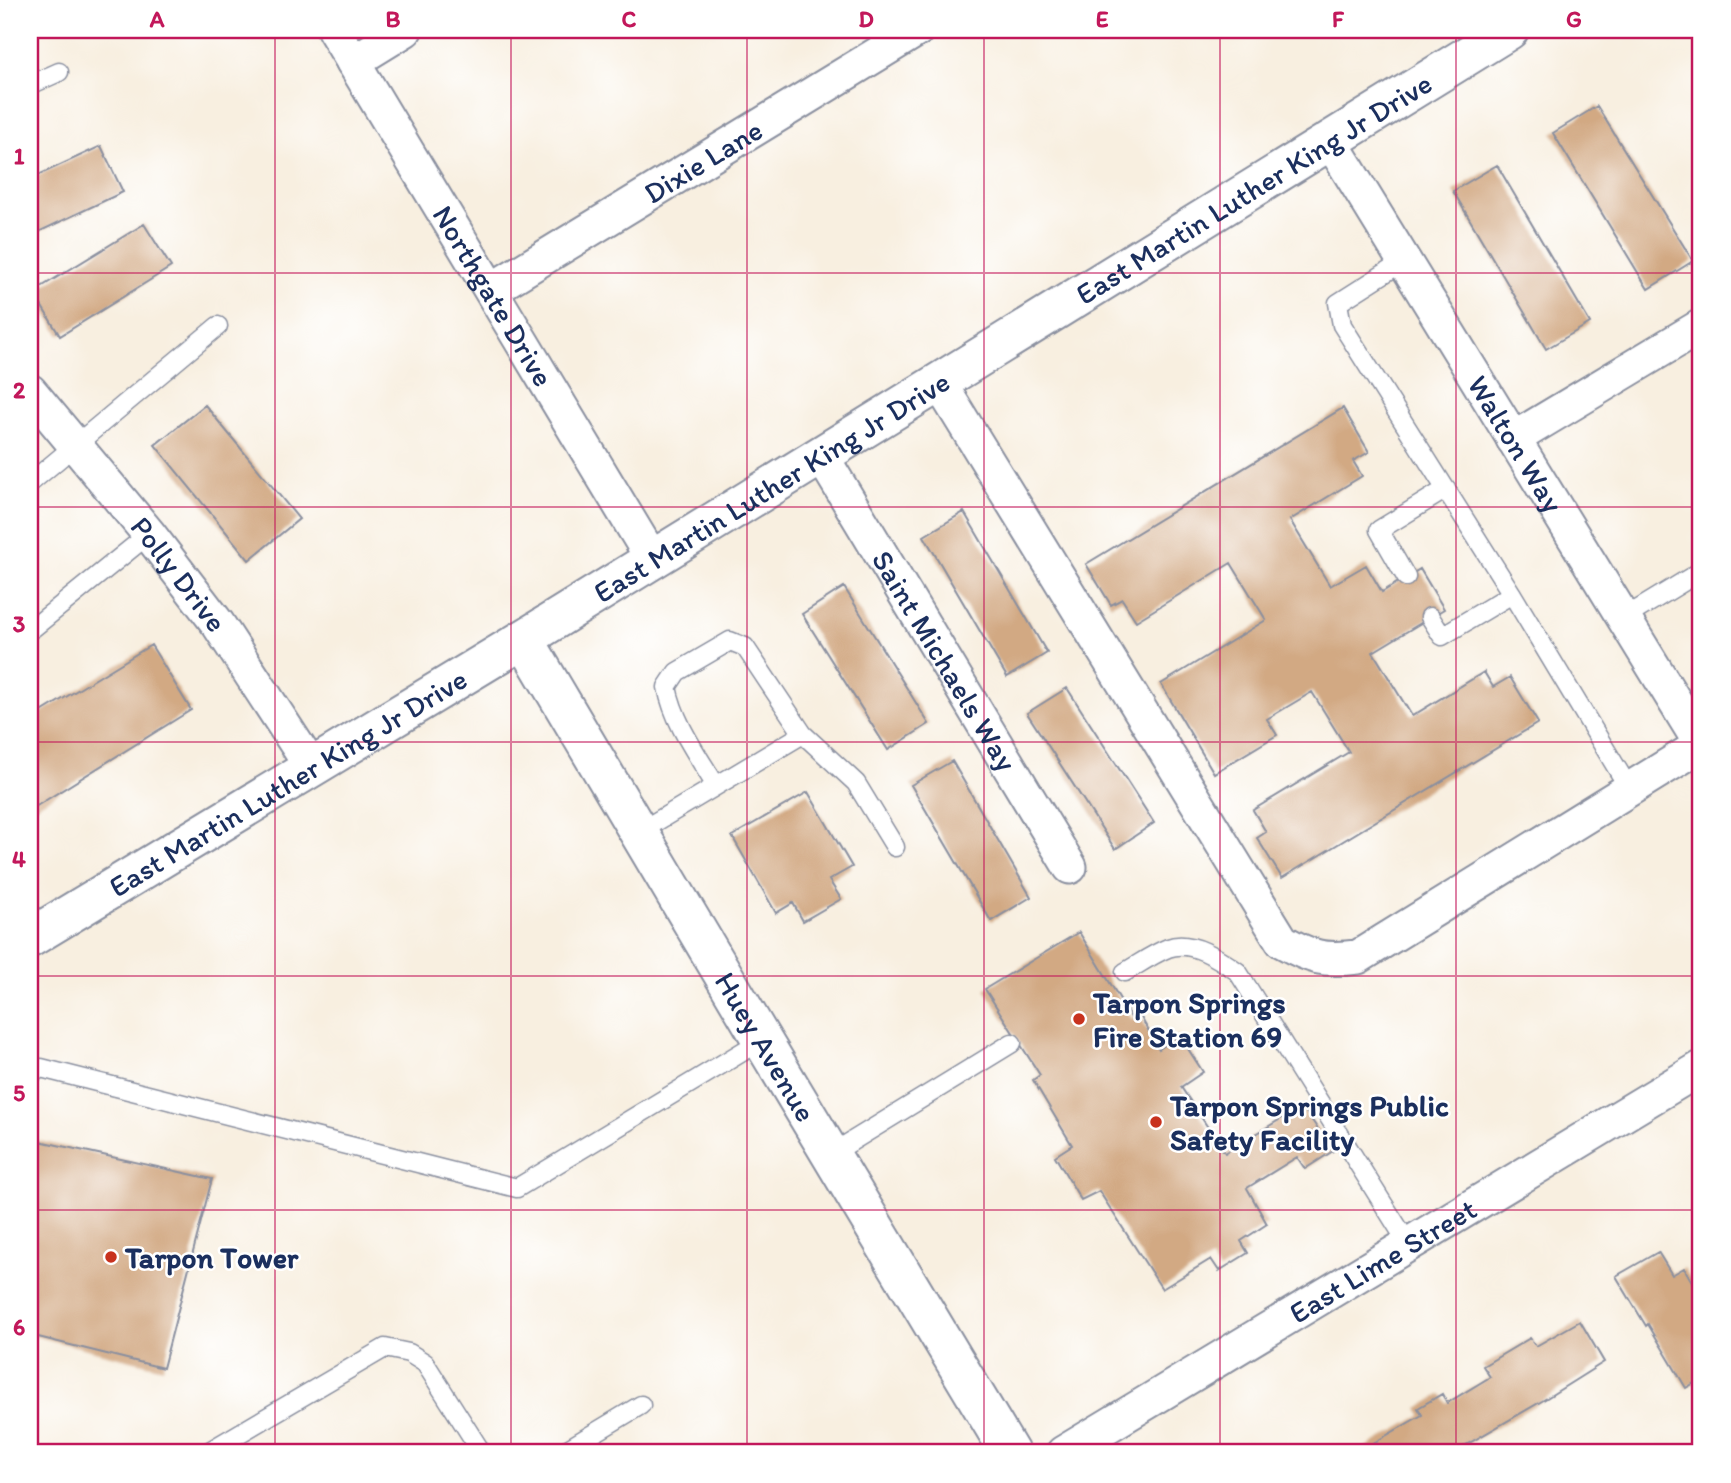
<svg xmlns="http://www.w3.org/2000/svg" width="1731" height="1483" font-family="Itim,sans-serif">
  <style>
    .building { fill: #d2a983 }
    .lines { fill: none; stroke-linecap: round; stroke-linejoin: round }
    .lane-casing { stroke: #8a8f9f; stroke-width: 21 }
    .street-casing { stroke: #8a8f9f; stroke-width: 37 }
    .secondary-casing { stroke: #8a8f9f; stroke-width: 42 }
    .lane { stroke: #fff; stroke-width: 18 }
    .street { stroke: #fff; stroke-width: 33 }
    .secondary { stroke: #fff; stroke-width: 38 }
    .grid { fill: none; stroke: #c2185b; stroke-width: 2; stroke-opacity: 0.55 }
    .poi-dot { fill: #c8321e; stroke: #fff; stroke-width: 2.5 }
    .labels { text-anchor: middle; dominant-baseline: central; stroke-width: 5; stroke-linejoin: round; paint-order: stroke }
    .street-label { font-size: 30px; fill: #1b2f5e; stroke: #fff }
    .poi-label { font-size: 30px; font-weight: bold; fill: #1b2f5e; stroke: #fff; text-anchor: start }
    .neatline { fill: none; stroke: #c2185b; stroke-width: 2.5 }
    .grid-label { font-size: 23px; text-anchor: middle; font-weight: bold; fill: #c2185b }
  </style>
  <rect width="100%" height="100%" fill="#fff"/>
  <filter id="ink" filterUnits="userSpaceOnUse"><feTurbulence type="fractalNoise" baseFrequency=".0143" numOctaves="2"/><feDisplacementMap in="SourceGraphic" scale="14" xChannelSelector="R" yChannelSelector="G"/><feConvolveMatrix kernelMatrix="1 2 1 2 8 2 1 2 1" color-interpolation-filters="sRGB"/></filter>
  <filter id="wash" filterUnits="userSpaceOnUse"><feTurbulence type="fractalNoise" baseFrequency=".00686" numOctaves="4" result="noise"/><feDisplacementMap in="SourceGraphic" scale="28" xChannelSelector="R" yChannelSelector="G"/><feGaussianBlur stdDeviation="1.57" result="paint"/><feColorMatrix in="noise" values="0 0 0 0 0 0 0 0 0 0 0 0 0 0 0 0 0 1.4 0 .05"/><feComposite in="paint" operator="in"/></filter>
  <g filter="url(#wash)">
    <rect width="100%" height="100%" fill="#f8efe0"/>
    <g id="blocks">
      <path class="building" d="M1597,106l96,155 -45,28 -95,-156z
        M101,146l22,46 -93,44v-57z
        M1497,165l93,158 -44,26 -93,-158z
        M144,224l27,43 -111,69 -27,-44z
        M205,405l94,114 -50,41 -94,-115z
        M1343,408l26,44 -16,9 9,15 -72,44 40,66 36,-21 16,27 38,-23 24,40 -71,43 39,64 72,-44 9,15 17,-10 28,46 -256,155 -25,-40 9,-6 -13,-22 96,-58 -37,-60 -45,27 10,16 -63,38 -53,-89 105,-64 -35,-57 -95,58 -14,-22 -11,6 -25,-41z
        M964,512l83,141 -40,24 -83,-141z
        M844,587l85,137 -41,26 -86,-136z
        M151,645l40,65 -161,100v-91z
        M1067,688l87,135 -39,26 -88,-136z
        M952,761l79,136 -40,24 -80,-136z
        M808,792l44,75 -23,13 12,19 -38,22 -10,-18 -17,10 -44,-77z
        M1079,932l53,87 7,-5 20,35 20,-14 24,37 -22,15 44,66 77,-47 31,45 -28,18 -8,-12 -50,31 20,36 -26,17 7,12 -29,18 -8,-12 -49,30 -63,-98 -18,9 -26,-44 17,-11 -39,-65 7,-5 -55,-86z
        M30,1139l182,40 -49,189 -133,-33z
        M1658,1252l14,23 12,-7 17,29v82l-15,9 -38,-64 -2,2 -30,-50z
        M1580,1321l24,41 -62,39 -90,52h-96l66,-38 -4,-7 24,-14 5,9 43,-26 -7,-11 47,-28 6,8z"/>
    </g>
  </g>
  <g filter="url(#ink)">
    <use href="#blocks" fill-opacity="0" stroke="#8a8f9f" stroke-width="2"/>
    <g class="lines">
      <defs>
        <path id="lane" d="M30,85l29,-13
          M1404,261l-66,42 4,22 170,269 118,196
          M30,483l188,-157
          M1406,577l-27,-47 67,-41
          M1430,617l12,19 70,-42
          M1624,618l77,-47
          M30,629l3,-1 116,-94
          M716,786c-19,-32 -42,-63 -49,-99l10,-15 53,-31 15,6 58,87
          M639,832l164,-98 53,49 39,64
          M1125,972c14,-8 28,-18 43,-24 23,-9 52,11 70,24l171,273
          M30,1075l11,-7 476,120 245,-148
          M831,1154l181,-111
          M206,1453l179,-105 24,5 16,10 57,90
          M561,1453l80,-48"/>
        <g id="street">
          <path id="s1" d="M334,30l319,530"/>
          <path d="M353,62l52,-32"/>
          <path id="s2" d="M1331,142l370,602"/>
          <path id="s3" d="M491,290l426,-260"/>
          <path d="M940,384l342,557c30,17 41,20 76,16l343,-212"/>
          <path id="s4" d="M30,391l119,143 69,90 94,144"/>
          <path d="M1513,439l188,-113"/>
          <path id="s5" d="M821,455l249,412"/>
          <path id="s6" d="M1063,1453l638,-385"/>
        </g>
        <g id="secondary">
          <path id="s7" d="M524,639l238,401 248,413"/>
          <path id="s8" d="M30,938l494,-299 985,-609"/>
        </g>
      </defs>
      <use href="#lane" class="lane-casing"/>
      <use href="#street" class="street-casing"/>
      <use href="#secondary" class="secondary-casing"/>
      <use href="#lane" class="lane"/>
      <use href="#street" class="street"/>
      <use href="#secondary" class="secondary"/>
    </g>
  </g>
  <path class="grid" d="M275,30v1423M511,30v1423M747,30v1423M984,30v1423M1220,30v1423M1456,30v1423M30,273h1671M30,507h1671M30,742h1671M30,976h1671M30,1210h1671"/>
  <g class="poi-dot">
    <circle cx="1079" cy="1019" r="7"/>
    <circle cx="1156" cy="1122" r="7"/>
    <circle cx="111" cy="1257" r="7"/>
  </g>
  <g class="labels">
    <g class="street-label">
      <text stroke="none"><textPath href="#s3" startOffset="248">Dixie Lane</textPath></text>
      <text stroke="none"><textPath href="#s8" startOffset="1435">East Martin Luther King Jr Drive</textPath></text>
      <text stroke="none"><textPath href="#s1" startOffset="310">Northgate Drive</textPath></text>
      <text stroke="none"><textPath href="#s2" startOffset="354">Walton Way</textPath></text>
      <text stroke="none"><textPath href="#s8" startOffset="868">East Martin Luther King Jr Drive</textPath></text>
      <text stroke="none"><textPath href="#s4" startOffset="236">Polly Drive</textPath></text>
      <text stroke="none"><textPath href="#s5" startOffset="240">Saint Michaels Way</textPath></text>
      <text stroke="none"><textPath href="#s8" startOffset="301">East Martin Luther King Jr Drive</textPath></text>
      <text stroke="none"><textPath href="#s7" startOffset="474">Huey Avenue</textPath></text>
      <text stroke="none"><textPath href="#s6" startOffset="373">East Lime Street</textPath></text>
    </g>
    <g class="poi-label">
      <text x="1093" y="1002">Tarpon Springs<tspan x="1093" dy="34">Fire Station 69</tspan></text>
      <text x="1170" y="1105">Tarpon Springs Public<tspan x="1170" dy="34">Safety Facility</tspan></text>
      <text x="125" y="1257">Tarpon Tower</text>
    </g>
  </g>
  <rect width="1731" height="1483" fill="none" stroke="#fff" stroke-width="77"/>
  <rect x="38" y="38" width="1654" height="1406" class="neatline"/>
  <g class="grid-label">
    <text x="157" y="27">A</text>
    <text x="393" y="27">B</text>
    <text x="629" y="27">C</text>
    <text x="866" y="27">D</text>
    <text x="1102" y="27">E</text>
    <text x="1338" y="27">F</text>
    <text x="1574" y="27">G</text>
    <text x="19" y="164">1</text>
    <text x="19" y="398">2</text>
    <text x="19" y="632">3</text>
    <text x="19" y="867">4</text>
    <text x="19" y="1101">5</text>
    <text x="19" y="1335">6</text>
  </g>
</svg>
